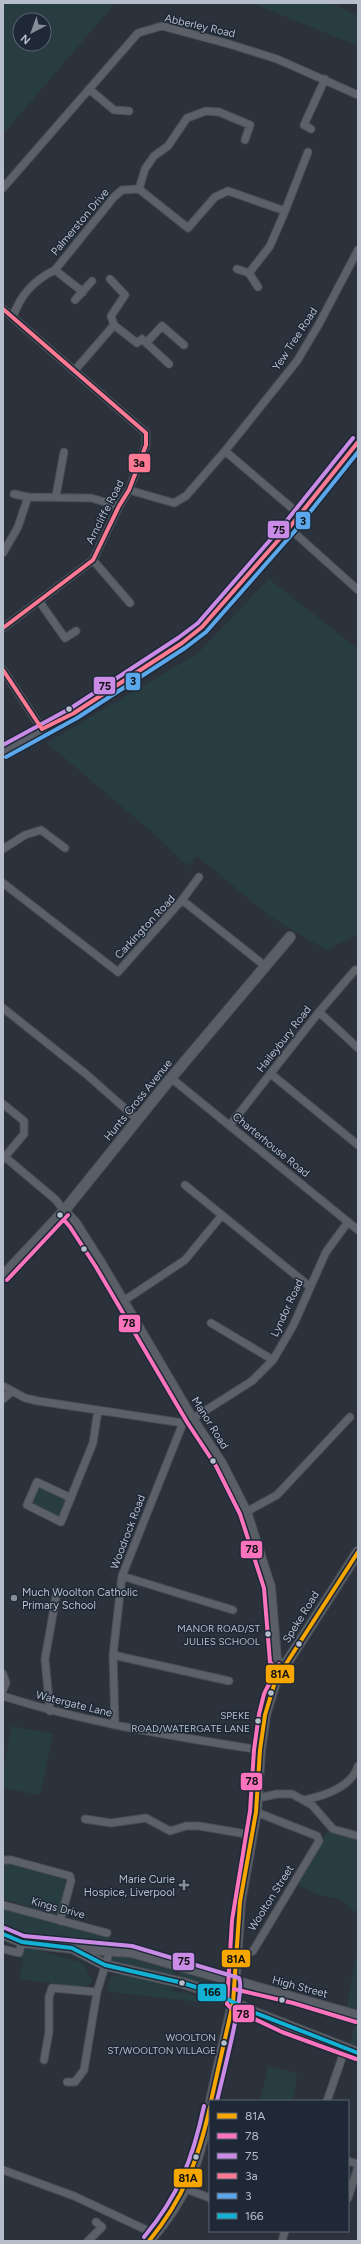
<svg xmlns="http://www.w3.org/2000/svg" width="361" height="2244" font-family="Figtree,sans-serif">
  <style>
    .green { fill: #283d41; fill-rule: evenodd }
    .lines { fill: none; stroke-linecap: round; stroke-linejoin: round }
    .street-casing { stroke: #494e56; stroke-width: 9 }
    .secondary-casing { stroke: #494e56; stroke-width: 12 }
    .street { stroke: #5c6068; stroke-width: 7 }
    .secondary { stroke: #5a5f67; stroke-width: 10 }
    .bus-1-casing { stroke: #1e2836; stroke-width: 7 }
    .bus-2-casing { stroke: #1e2836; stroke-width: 7 }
    .bus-3-casing { stroke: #1e2836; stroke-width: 7 }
    .bus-4-casing { stroke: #1e2836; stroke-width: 7 }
    .bus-5-casing { stroke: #1e2836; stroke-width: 7 }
    .bus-6-casing { stroke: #1e2836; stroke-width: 7 }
    .bus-1 { stroke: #f7a600; stroke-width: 4 }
    .bus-2 { stroke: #fc73be; stroke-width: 4 }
    .bus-3 { stroke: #ca8be6; stroke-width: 4 }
    .bus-4 { stroke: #fe7a93; stroke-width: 4 }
    .bus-5 { stroke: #5aa8eb; stroke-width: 4 }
    .bus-6 { stroke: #13b2d5; stroke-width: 4 }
    .bus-dot { fill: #b6becb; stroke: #1e2836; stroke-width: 1.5 }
    .poi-dot { fill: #858d99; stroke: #1e2836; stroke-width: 1.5 }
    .labels { text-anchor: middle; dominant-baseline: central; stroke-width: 3; stroke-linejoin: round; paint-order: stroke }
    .bus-label { font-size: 10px; fill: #b6becb; stroke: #1e2836; text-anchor: end }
    .street-label { font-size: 11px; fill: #b6becb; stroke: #1e2836 }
    .poi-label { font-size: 11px; fill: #b6becb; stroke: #1e2836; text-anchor: start }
    .line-badge { stroke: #1e2836; stroke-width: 1.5 }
    .pale-badge-label { font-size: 11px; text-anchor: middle; font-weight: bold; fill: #111 }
  </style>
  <rect width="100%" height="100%" fill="#2b323c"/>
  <path class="green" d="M3,3h112l-112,131zM20,20h24v24h-24z
    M252,3h79l27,13v30z
    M269,579l89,70v285l-32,16 -55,-33 -74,-61 -10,10 -28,-28 -112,-95 151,-90z
    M41,1488l23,11 1,5 -5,10 -5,2 -21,-11 -1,-5 5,-11z
    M12,1726l41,8 -13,61 -37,-7v-17z
    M328,1831l30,10v70h-5l-13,-12 -21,-4 -24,-12z
    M8,1863l56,16 2,5 -7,31 -56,-16v-34z
    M3,1908l106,29 -2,9 -73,-7 -31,-8z
    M29,1948l54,15 9,17 -3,5 -9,2 -61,-8 5,-18 -3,-4 3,-8z
    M167,1954l24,7 -2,6 -23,-9z
    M356,1955h2v54l-11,-3z
    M113,1957h12l52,14 -5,3 3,4 -63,-17z
    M179,1972l28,8 -2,7 -25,-10z
    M123,1974l48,13v3l10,4 1,-3 33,11 1,2 -106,-12 -3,-3 4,-12z
    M355,2020l3,1v28l-8,-3z
    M268,2066l29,7 -2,18 -3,10h-32z"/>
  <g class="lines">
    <defs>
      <path id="street" d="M89,89l25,21 15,1
        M311,129l-7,-4 21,-46
        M3,188l135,-155 24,-7 67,18 48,15 81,36
        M139,189l49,39 27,-31 13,-6 57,20 -15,35 -21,27
        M285,211l23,-59
        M237,269l12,4 9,14
        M55,270l28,22
        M110,279l15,16 -14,21 3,9
        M75,300l17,-19
        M3,309l143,124v12l-17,45 -10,16 -26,54 -90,68
        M13,317c7,-22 21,-37 42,-47l59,-73 8,-7 17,-1 6,-20 9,-13 14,-10 19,-28 19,-7 13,1 31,13 -5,15
        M146,343l16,-17 22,19
        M75,370l39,-45 23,18 5,-4 27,25
        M225,451l75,64
        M129,490l45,13 12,-7 39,-45 72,-90 22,-37 39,-74
        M14,494l14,3
        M56,496l8,-44
        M289,528l69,62
        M3,553l15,-26 10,-30 63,1 28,8
        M93,560l37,43
        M39,601l26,37 11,-7
        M3,670l39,59
        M3,849l22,-14 16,-5 24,18
        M3,883l115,89 64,-72 83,66
        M182,900l17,-23
        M3,1008l83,66 51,45
        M319,1012l39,36
        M271,1074l87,71
        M171,1078l187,152
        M3,1104l21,17v13l-21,25
        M230,1125l89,-113 36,-42h3
        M5,1157l51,43 8,11
        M185,1185l124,101
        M122,1302l63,-42 37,-45
        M211,1323l62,37
        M3,1386l22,12 13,3 145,22 9,-4 60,-38 21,-21 20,-34 33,-74 22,-30
        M3,1399l8,-7
        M71,1498l-34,-16 -10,23 34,17 32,-79 5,-33
        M246,1512l31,-17 73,-78
        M122,1576l111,34
        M113,1655l116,26
        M3,1674l3,9 -3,7
        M3,1696c84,27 170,40 257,54
        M50,1711l-5,-52 12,-68
        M115,1725l-2,-70 9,-79 61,-153
        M258,1798l19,-4h15l20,11 21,24 25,7
        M304,1800c20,-4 47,-12 54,-34
        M85,1819l26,4 35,-5 24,13 16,-5h13l53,9
        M3,1860h8l59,16 1,5 -11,40
        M3,1905l104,28
        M3,1949l16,4 3,-11
        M237,1958l16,-7 66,-110 -2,-5 -61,-24
        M44,2060l5,-28v-35l3,-9 45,4
        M67,2082h8l9,-12 13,-78 13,-42
        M327,2101l18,-52
        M348,2161l10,3
        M3,2170l71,26 81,38
        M186,2189l24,9
        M348,2198l10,-31
        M88,2241l14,-14 -6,-5
        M282,2241l3,-10"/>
      <path id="secondary" d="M3,752l71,-39 108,-70 20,-16 87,-99 69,-86
        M64,1211l11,12 26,41 91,155 29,44 25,49 24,75 6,73 8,7
        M3,1276l61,-65 107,-133 119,-141
        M3,1934l19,8 50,6 59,4 227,64
        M76,1950l29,15 78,18 34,11 36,18 105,41
        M211,2101l22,-98 7,-101 16,-90 4,-62 5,-35 9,-30 10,-18 74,-115
        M149,2241c39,-45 49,-77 61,-134"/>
    </defs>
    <use href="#street" class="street-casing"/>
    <use href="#secondary" class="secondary-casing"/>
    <use href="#street" class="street"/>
    <use href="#secondary" class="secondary"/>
    <defs>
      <path id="bus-1" d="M211,2101l22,-98 7,-101 16,-90 4,-62 5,-35 9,-30 10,-18 74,-115
        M149,2241c35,-43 49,-81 61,-134"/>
      <path id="bus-2" d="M60,1215l10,12 26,40 91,155 29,44 24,48 24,74 6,74 10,10
        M7,1280l61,-65
        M279,1664l-15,30 -5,20 -5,36 -4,61 -18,109 -5,84 4,4 51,24 74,27
        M234,1989l59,14 63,19"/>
      <path id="bus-3" d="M3,745l68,-37 107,-70 20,-15 86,-99 69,-86
        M5,1928l19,8 108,10 107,32c7,11 -18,105 -22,123
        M144,2237c35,-42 49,-79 60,-131"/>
      <path id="bus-4" d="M3,309l143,124v12l-17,45 -10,16 -26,54 -90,68
        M3,670l39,59
        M42,729l32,-16 108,-70 20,-16 87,-99 69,-86"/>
      <path id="bus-5" d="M6,757l71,-39 108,-70 21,-16 88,-100 64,-80"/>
      <path id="bus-6" d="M3,1934l19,8 50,6 33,17 78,18 34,11 36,18 105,41"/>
    </defs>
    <use href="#bus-1" class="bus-1-casing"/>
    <use href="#bus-2" class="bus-2-casing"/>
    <use href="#bus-3" class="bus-3-casing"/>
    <use href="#bus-4" class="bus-4-casing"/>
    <use href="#bus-5" class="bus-5-casing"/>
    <use href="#bus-6" class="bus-6-casing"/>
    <use href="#bus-1" class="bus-1"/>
    <use href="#bus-2" class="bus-2"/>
    <use href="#bus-3" class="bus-3"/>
    <use href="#bus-4" class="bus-4"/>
    <use href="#bus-5" class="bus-5"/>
    <use href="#bus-6" class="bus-6"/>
  </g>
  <g class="bus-dot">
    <circle cx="69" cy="709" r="3.5"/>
    <circle cx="60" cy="1215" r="3.5"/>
    <circle cx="84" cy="1249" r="3.5"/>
    <circle cx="213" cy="1461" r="3.5"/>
    <circle cx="268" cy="1634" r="3.5"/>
    <circle cx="299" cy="1644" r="3.5"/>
    <circle cx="271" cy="1693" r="3.5"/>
    <circle cx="258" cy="1721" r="3.5"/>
    <circle cx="182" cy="1983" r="3.5"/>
    <circle cx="282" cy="2000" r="3.5"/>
    <circle cx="224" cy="2043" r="3.5"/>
    <circle cx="196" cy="2157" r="3.5"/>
  </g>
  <g class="poi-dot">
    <circle cx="14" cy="1598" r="4"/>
    <path d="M182 1879h4v4h4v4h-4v4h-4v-4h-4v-4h4z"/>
  </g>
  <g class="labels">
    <g class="bus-label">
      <text x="260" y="1628">MANOR ROAD/ST<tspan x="260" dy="13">JULIES SCHOOL</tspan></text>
      <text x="250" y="1715">SPEKE<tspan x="250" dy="13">ROAD/WATERGATE LANE</tspan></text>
      <text x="216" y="2037">WOOLTON<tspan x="216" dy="13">ST/WOOLTON VILLAGE</tspan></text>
    </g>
    <g class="street-label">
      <text transform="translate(200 26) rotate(13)">Abberley Road</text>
      <text transform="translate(80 222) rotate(-50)">Palmerston Drive</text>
      <text transform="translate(295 339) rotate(-57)">Yew Tree Road</text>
      <text transform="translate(105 512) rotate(-63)">Arncliffe Road</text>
      <text transform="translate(145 927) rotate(-47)">Carkington Road</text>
      <text transform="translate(284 1039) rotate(-52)">Haileybury Road</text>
      <text transform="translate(138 1100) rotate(-51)">Hunts Cross Avenue</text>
      <text transform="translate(271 1145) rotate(39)">Charterhouse Road</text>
      <text transform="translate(287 1308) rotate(-65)">Lyndor Road</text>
      <text transform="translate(210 1423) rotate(58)">Manor Road</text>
      <text transform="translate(128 1532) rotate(-69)">Woodrock Road</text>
      <text transform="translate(301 1617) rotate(-58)">Speke Road</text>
      <text transform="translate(74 1704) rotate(14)">Watergate Lane</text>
      <text transform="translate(271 1898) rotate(-58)">Woolton Street</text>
      <text transform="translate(58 1908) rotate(15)">Kings Drive</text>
      <text transform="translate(300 1987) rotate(15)">High Street</text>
    </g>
    <g class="poi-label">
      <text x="22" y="1592">Much Woolton Catholic<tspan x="22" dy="13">Primary School</tspan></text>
      <text x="175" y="1879" text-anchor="end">Marie Curie<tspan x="175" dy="13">Hospice, Liverpool</tspan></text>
    </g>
  </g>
  <g class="line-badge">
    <rect x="128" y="453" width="23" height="20" rx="4" fill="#fe7a93"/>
    <rect x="295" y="511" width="16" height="19" rx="4" fill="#5aa8eb"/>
    <rect x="267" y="520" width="23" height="19" rx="4" fill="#ca8be6"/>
    <rect x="125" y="672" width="16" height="19" rx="4" fill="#5aa8eb"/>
    <rect x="93" y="676" width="23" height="19" rx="4" fill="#ca8be6"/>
    <rect x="118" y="1314" width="23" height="19" rx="4" fill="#fc73be"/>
    <rect x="240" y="1540" width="23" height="19" rx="4" fill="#fc73be"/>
    <rect x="265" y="1664" width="30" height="20" rx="4" fill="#f7a600"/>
    <rect x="240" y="1772" width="23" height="19" rx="4" fill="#fc73be"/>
    <rect x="221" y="1949" width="30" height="19" rx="4" fill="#f7a600"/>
    <rect x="172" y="1952" width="23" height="19" rx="4" fill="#ca8be6"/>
    <rect x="197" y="1983" width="30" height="19" rx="4" fill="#13b2d5"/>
    <rect x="232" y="2004" width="23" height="19" rx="4" fill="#fc73be"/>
    <rect x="173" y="2168" width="30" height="20" rx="4" fill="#f7a600"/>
  </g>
  <g class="pale-badge-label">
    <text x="139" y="467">3a</text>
    <text x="303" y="525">3</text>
    <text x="279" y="534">75</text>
    <text x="133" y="685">3</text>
    <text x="105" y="690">75</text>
    <text x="129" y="1327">78</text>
    <text x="252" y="1553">78</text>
    <text x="280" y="1678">81A</text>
    <text x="252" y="1785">78</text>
    <text x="236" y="1963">81A</text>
    <text x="184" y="1965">75</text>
    <text x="212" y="1996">166</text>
    <text x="243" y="2018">78</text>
    <text x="188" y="2182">81A</text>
  </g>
  <rect width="361" height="2244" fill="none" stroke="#b6becb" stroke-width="8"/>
  <rect x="209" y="2100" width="140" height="132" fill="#1e2836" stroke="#5b6472"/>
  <rect x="217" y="2113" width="20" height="6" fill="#f7a600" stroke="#5b6472"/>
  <text x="245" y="2120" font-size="12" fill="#b6becb">81A</text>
  <rect x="217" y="2133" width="20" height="6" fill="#fc73be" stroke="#5b6472"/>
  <text x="245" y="2140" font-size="12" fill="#b6becb">78</text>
  <rect x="217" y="2153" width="20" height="6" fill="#ca8be6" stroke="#5b6472"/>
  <text x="245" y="2160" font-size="12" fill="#b6becb">75</text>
  <rect x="217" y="2173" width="20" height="6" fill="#fe7a93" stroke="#5b6472"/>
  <text x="245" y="2180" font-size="12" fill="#b6becb">3a</text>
  <rect x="217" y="2193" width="20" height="6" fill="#5aa8eb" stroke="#5b6472"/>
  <text x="245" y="2200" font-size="12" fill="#b6becb">3</text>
  <rect x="217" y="2213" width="20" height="6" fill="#13b2d5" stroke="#5b6472"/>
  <text x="245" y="2220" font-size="12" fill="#b6becb">166</text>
  <g transform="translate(32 32) rotate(221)"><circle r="19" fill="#1e2836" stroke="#5b6472"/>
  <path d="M0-3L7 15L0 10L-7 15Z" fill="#858d99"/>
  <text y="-6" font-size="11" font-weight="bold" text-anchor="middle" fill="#b6becb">N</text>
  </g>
</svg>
